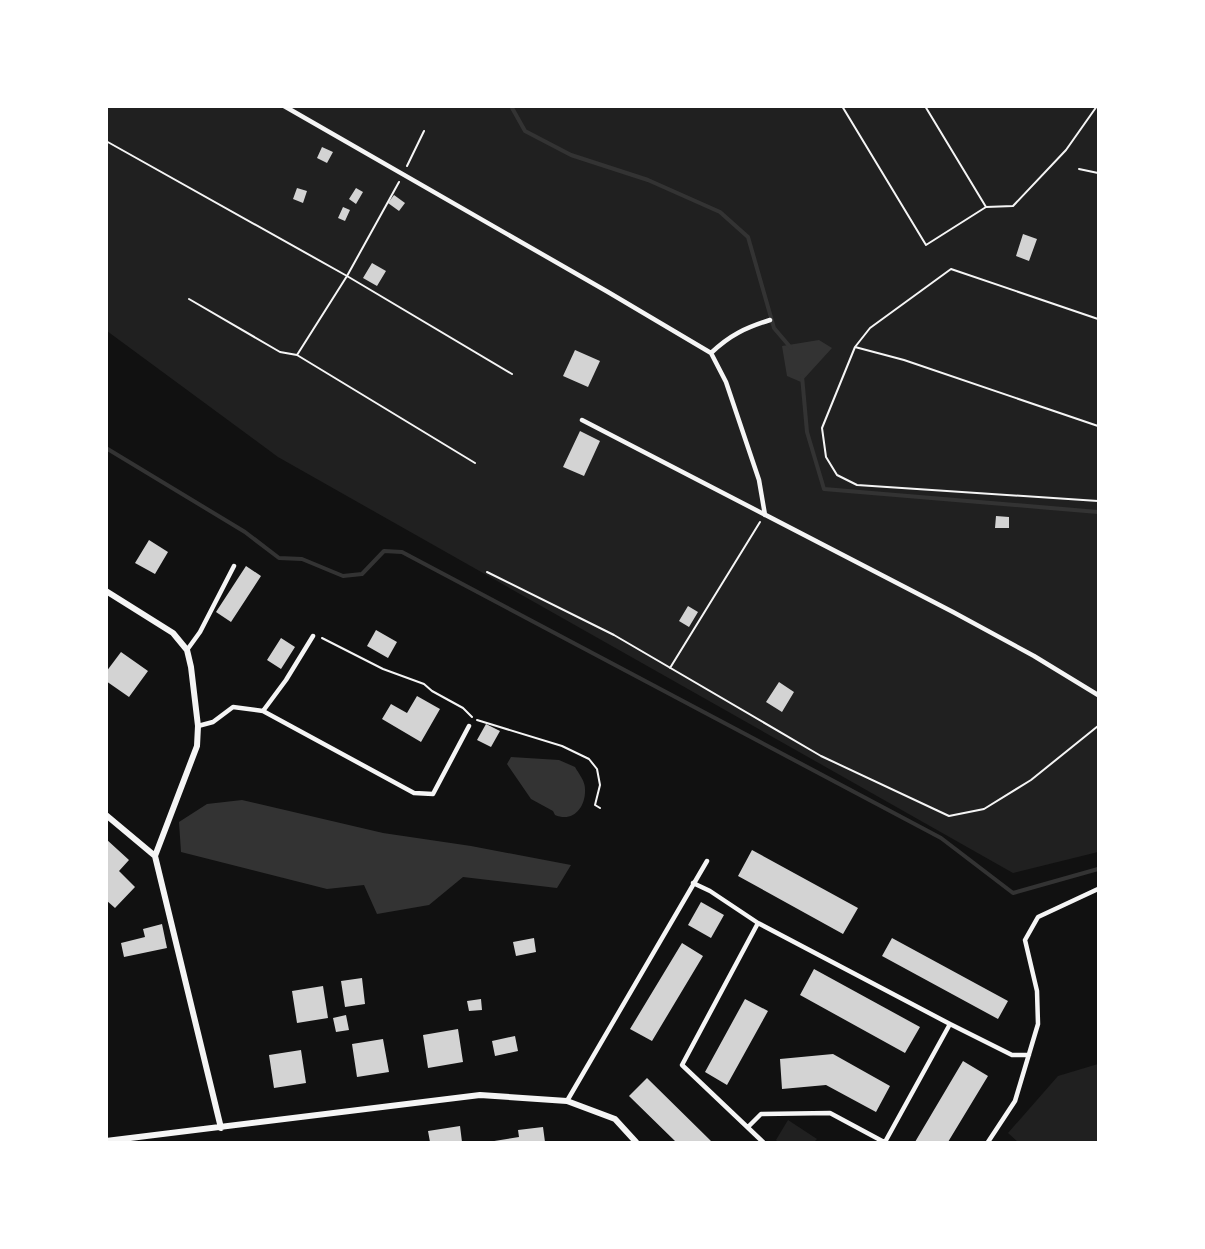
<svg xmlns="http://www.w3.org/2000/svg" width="1205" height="1249" font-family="'Fira Sans Condensed',sans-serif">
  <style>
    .green { fill: #202020 }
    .water { fill: #333 }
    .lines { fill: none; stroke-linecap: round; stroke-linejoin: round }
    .stream { stroke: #333; stroke-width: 4 }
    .building { fill: #d3d3d3 }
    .path { stroke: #f5f5f5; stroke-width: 2 }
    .service { stroke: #f5f5f5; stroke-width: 4.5 }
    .minor { stroke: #f5f5f5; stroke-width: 6 }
  </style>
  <rect width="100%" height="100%" fill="#111"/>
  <path class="green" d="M107,107h991v745l-85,21 -735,-416 -171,-126z
    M1098,1064v78h-80l-10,-9 50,-57z
    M788,1120l29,19 -3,3h-36l-2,-2z"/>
  <path class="water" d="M819,340l13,8 -31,34 -14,-6 -5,-30z
    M511,757l48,3 16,7c4,7 10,14 10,22 1,18 -12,34 -30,26l-2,-4 -22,-12 -24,-35z
    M242,800l141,33 88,13 100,19 -14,23 -94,-11 -34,28 -52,9 -13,-29 -37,4 -146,-37 -2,-30 28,-18z"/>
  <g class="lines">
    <path class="stream" d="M511,106l14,25 46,24 77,25 72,32 28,25 26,91 17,20
      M802,376l5,56 17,57 274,23
      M106,448l139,84 34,26 23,1 41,17 19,-2 22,-23 18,1 539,286 72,55 85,-24"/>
  </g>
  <path class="building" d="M322,147l11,5 -6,11 -10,-5z
    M297,188l10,3 -4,12 -10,-4z
    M356,188l7,4 -7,12 -7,-5z
    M394,195l11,8 -6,8 -11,-8z
    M343,207l7,3 -5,11 -7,-3z
    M1023,234l14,5 -8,22 -13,-5z
    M372,263l14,8 -9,15 -14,-8z
    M575,350l25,11 -12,26 -25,-11z
    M580,431l20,10 -16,35 -21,-9z
    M996,516l13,1v11h-14z
    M149,540l19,12 -13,22 -20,-11z
    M246,566l15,10 -30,46 -15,-10z
    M688,606l10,6 -9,15 -10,-6z
    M376,630l21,12 -9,16 -21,-12z
    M281,638l14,9 -14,22 -14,-9z
    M121,652l27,19 -19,26 -23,-16v-9z
    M779,682l15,10 -12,20 -16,-10z
    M417,696l23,13 -19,33 -39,-23 9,-15 16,9z
    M486,724l14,7 -9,16 -14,-7z
    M106,839l23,21 -10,11 16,16 -20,21 -9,-8z
    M752,850l106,58 -15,26 -105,-58z
    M701,902l23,13 -13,23 -23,-13z
    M162,924l5,24 -43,9 -3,-14 24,-6 -2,-8z
    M534,938l2,14 -20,4 -3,-14z
    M892,938l116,63 -10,18 -116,-63z
    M682,943l21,13 -51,85 -22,-12z
    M814,969l106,58 -15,26 -105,-58z
    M362,978l3,26 -20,3 -4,-26z
    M323,986l5,32 -31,5 -5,-32z
    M481,999l1,11 -13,1 -2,-10z
    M745,999l23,12 -41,74 -22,-13z
    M346,1015l3,15 -13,2 -3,-14z
    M458,1029l5,33 -35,6 -5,-33z
    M515,1036l3,15 -23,5 -3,-15z
    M383,1039l6,33 -32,5 -5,-33z
    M301,1050l5,33 -32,5 -5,-33z
    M833,1054l57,32 -14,26 -50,-27 -44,4 -2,-30z
    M963,1061l25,15 -40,66h-33z
    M647,1078l65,64h-36l-47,-46z
    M460,1126l2,16h-32l-2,-11z
    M543,1127l2,15h-57l31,-5 -1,-7z"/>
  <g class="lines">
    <path class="path" d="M683,106l1,1
      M842,106l84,139 60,-38 27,-1 53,-56 31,-44
      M925,106l61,101
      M106,141l241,135 165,98
      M407,166l17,-35
      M1079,169l19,4
      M189,299l91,53 17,3 178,108
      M1098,319l-147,-50 -81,59 -15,19 -33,81 4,29 11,18 20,10 241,16
      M855,347l49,13 194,66
      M297,355l50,-79 52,-94
      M487,572l127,63 207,121 128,60 35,-7 47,-29 67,-54
      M322,638l61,31 41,15 8,7 31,17 9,9
      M670,668l90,-146
      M477,720l85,26 27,13 8,10 3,16 -5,20 5,3"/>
    <path class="service" d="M284,106l324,186 103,61 15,29 33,98 6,35
      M711,353c19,-18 34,-25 59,-33
      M582,420l371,192 81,44 64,39
      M187,650l13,-18 34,-66
      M263,711l23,-31 27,-44
      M198,726l15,-4 20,-15 30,4 151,82 19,1 36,-68
      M693,883l17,8 48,32 192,101 62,31h17
      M758,923l-76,142 81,77
      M567,1101l140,-240
      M748,1127l13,-13 69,-1 54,29
      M885,1142l65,-118
      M988,1142l27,-41 23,-77 -1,-33 -12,-51 13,-23 60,-28"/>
    <path class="minor" d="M106,591l67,42 14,17 4,17 7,59 -1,20 -42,110
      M106,815l49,41 66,272
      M106,1141l374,-46 87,6 48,18 21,23"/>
  </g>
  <rect width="1205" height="1249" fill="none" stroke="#ffffff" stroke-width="216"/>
</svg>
